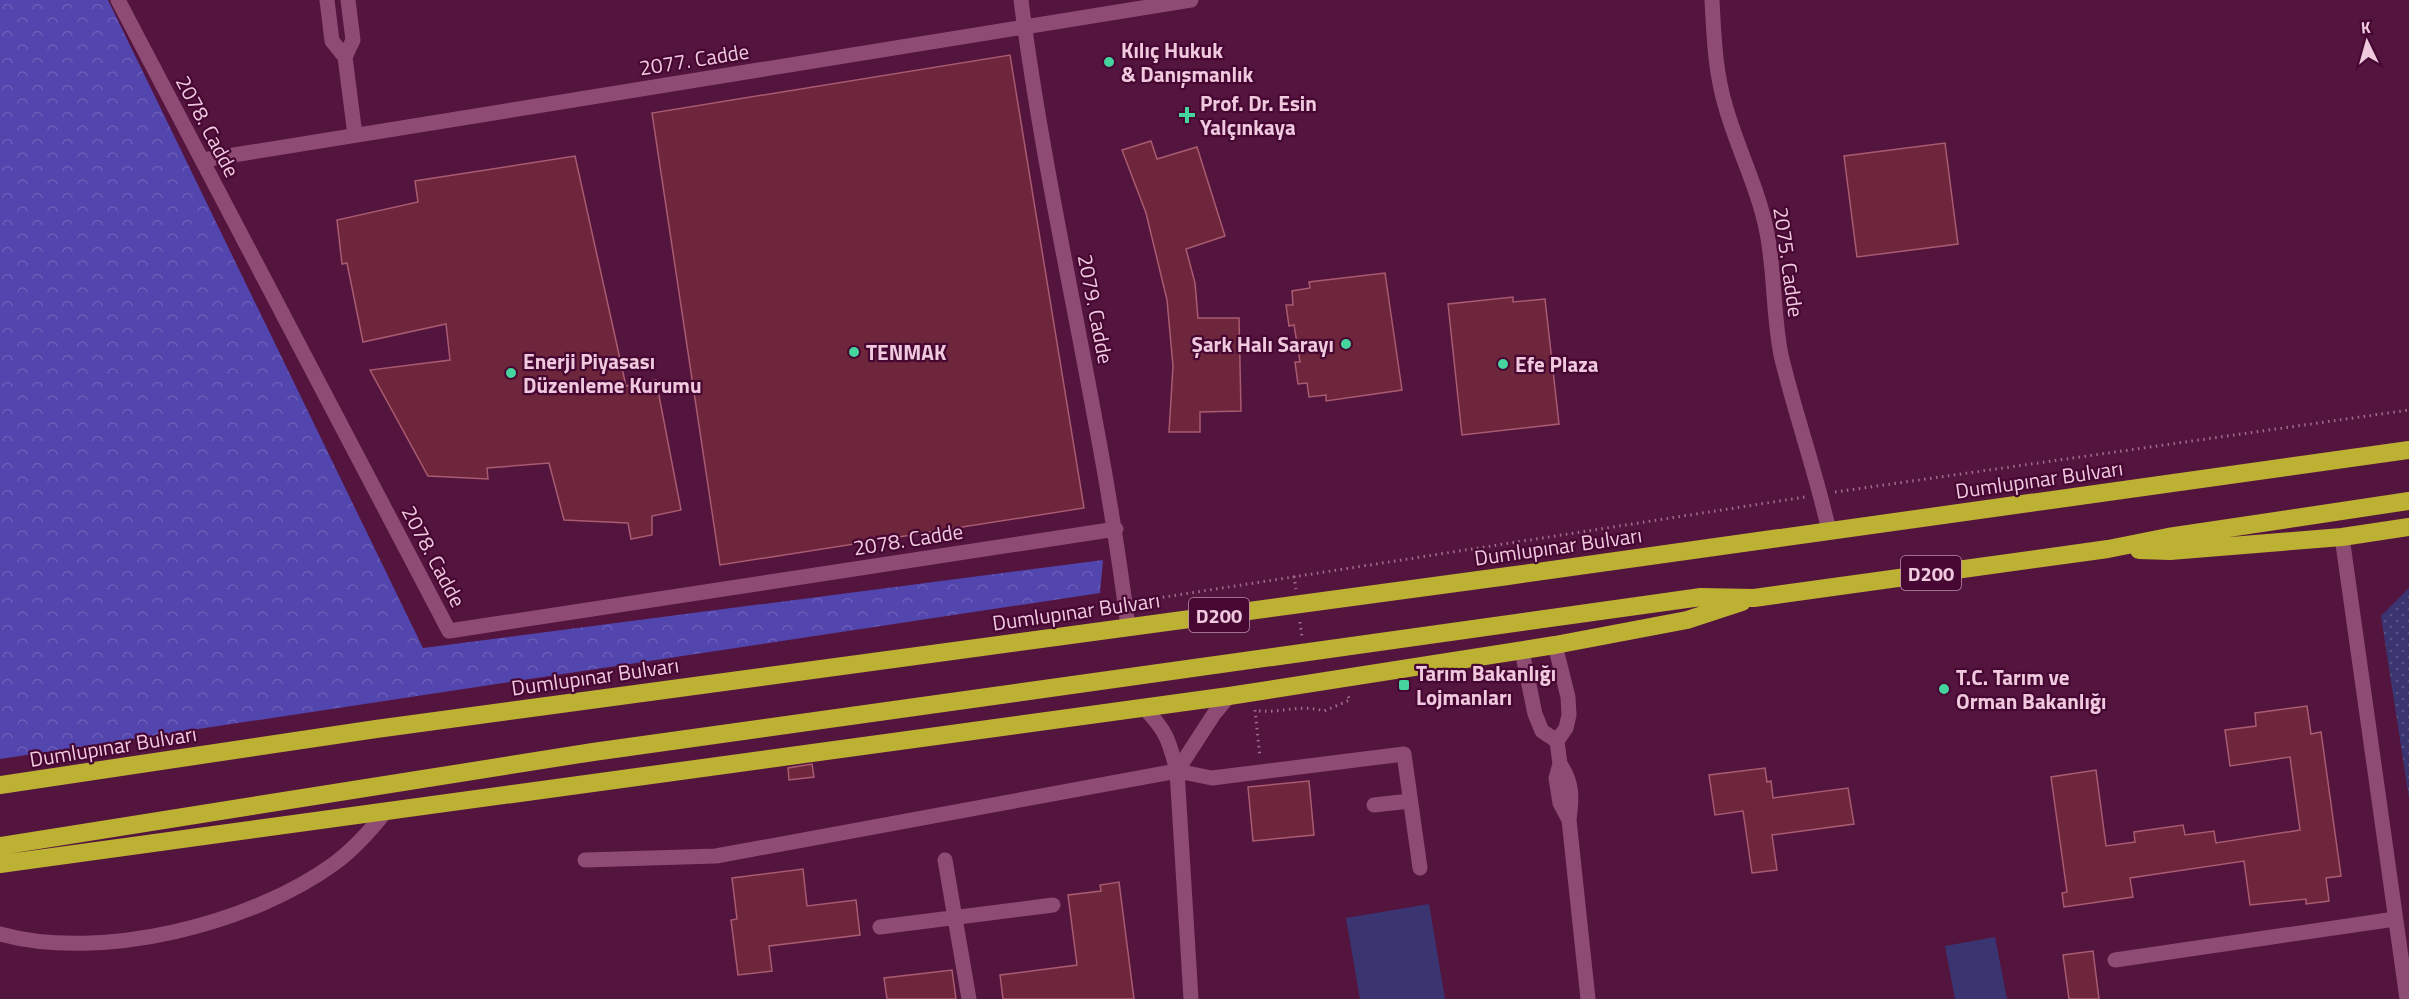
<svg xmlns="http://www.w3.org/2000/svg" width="2409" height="999" font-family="'Titillium Web',sans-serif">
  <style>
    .forest { fill: url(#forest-crowns) }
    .park { fill: url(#park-dots) }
    .pitch { fill: #3a3571 }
    .building { fill: #6e263c; stroke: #a95b6f; stroke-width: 1.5 }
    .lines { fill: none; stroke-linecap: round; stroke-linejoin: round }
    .path { stroke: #a16e8d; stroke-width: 3; stroke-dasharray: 1.5 4.5; stroke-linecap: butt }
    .minor { stroke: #8e4b74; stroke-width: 15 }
    .highway { stroke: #bcb133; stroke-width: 18 }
    .poi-dot { fill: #45d49e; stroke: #470733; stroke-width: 2 }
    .labels { text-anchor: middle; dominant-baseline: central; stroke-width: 4.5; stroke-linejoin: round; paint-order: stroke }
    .shield { fill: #470733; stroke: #bd8fab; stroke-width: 1.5 }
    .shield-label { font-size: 20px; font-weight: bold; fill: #f0c9de }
    .poi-label { font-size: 21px; font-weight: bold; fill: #f0c9de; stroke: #470733; text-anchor: start }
    .street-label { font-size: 21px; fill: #f0c9de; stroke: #470733 }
  </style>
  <defs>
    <pattern id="forest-crowns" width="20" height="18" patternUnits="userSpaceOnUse" patternTransform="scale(1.5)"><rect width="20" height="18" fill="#5245ad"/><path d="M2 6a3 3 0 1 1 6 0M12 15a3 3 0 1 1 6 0" fill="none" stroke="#6b5eb8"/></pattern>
    <pattern id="park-dots" width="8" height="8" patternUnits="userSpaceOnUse" patternTransform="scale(1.5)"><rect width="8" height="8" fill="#3a3571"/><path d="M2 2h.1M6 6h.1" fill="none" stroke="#575185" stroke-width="1.8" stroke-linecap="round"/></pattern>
  </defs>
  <rect width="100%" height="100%" fill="#53143e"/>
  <path class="forest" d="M0,0h108l315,648 680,-88 -3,33 -1100,166z"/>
  <path class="park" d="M2409,588v210l-28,-182z"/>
  <path class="pitch" d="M1429,904l16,95h-85l-14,-81z
    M1995,937l12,62h-52l-10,-53z"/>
  <path class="building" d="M1010,55l74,453 -364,57 -68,-452z
    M1151,141l6,18 40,-12 28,89 -39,13 9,34 3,35h41l2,93 -41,1v20h-31l4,-66 -6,-66 -21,-87 -24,-63z
    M1945,143l13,101 -101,13 -13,-101z
    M575,156l51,230 30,-6 25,130 -29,6v19l-21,4 -3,-16 -64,-3 -15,-57 -62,5 1,11 -60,-3 -58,-106 80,-10 -4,-36 -83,18 -16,-79 -5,1 -5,-44 81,-18 -3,-21z
    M1385,273l17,117 -76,11v-6l-17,2 -2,-14 -9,1 -3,-22h5l-6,-37 -5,1 -3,-21h7l-1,-14 18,-3 -1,-6z
    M1513,297v5l32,-3 14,125 -97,11 -14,-131z
    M2307,706l4,28 10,-2 20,144 -15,2 3,23 -23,3v-5l-56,6 -6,-44 -114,17 3,19 -69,10 -2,-14 5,-1 -16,-115 45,-7 10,76 29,-4 -1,-10 49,-7 2,10 29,-4 2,12 84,-13 -10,-73 -60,9 -5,-36 31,-4 -1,-13z
    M812,764l2,13 -25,3 -1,-12z
    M1765,768l2,14 4,-1 2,17 75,-10 6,36 -82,11 5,35 -25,3 -9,-62 -28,4 -6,-40z
    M1309,781l5,54 -61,6 -5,-54z
    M803,869l4,37 49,-6 4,35 -91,11 3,25 -34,4 -7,-55 6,-1 -5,-41z
    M1119,882l15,117h-131l-3,-24 77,-10 -9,-70 33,-4 -1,-6z
    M2093,951l6,48h-30l-6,-44z
    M952,970l4,29h-69l-3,-21z"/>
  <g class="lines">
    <path class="path" d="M1835,492l574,-82
      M1294,576l2,13
      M1139,601l666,-104
      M1300,622l2,15
      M1255,710l5,47
      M1259,711c22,2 43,-7 65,0l26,-11 -3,-6"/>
    <path class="minor" d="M118,0l331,631 667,-102
      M327,0l5,41 13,16 10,78
      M1021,0c27,210 81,416 107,627
      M1712,0c2,37 3,72 14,108 12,42 33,82 41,125 8,41 6,82 14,122 14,59 35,117 48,176
      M345,57l8,-17 -5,-40
      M203,160l988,-160
      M2342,537l65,462
      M1555,645l13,52 1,18 -3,13 -9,13 3,23 -4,14 4,25 9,17
      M1522,651l13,63 7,17 15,10
      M1144,708c22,22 25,32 33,63l14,228
      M1560,764c13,19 12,34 9,56l19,179
      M1177,771l37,-57 15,-18
      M1374,805l36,-4
      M585,860l131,-4 461,-85 35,7 192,-24 16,114
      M945,860l24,139
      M880,927l173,-22
      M0,934c101,28 252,-10 335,-71 20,-15 36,-33 51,-52
      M2115,960l280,-41"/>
    <path class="highway" d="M2139,550l31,1 172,-14 67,-10
      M0,785l376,-56 1132,-153 901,-126
      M0,846l593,-94 1108,-155 53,1 354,-49 60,-12 241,-36
      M0,864l1229,-168 326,-51 132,-25 55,-18"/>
  </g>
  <g class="poi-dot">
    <circle cx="1109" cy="62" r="6"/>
    <path d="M1184 106h6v6h6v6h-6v6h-6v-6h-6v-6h6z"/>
    <circle cx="1346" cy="344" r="6"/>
    <circle cx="854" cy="352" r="6"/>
    <circle cx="1503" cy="364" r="6"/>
    <circle cx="511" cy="373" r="6"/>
    <rect x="1398" y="679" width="12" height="12" rx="3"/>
    <circle cx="1944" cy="689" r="6"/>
  </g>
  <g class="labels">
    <g class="shield">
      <rect x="1901" y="556" width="60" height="34" rx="4.5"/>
      <rect x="1189" y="598" width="60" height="34" rx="4.5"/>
    </g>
    <g class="shield-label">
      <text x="1931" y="573">D200</text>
      <text x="1219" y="615">D200</text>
    </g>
    <g class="poi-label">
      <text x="1121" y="50">Kılıç Hukuk<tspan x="1121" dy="24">&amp; Danışmanlık</tspan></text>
      <text x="1200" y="103">Prof. Dr. Esin<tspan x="1200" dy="24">Yalçınkaya</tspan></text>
      <text x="1334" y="344" text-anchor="end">Şark Halı Sarayı</text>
      <text x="866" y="352">TENMAK</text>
      <text x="523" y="361">Enerji Piyasası<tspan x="523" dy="24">Düzenleme Kurumu</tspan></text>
      <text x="1515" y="364">Efe Plaza</text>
      <text x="1416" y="673">Tarım Bakanlığı<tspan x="1416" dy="24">Lojmanları</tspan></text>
      <text x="1956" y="677">T.C. Tarım ve<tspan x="1956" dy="24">Orman Bakanlığı</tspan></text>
    </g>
    <g class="street-label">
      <text transform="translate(694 59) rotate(-9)">2077. Cadde</text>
      <text transform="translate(208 126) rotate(62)">2078. Cadde</text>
      <text transform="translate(1789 262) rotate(82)">2075. Cadde</text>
      <text transform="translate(1096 309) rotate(79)">2079. Cadde</text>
      <text transform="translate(2039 479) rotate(-8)">Dumlupınar Bulvarı</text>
      <text transform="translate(908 539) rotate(-9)">2078. Cadde</text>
      <text transform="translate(1558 546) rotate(-8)">Dumlupınar Bulvarı</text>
      <text transform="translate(434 556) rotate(62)">2078. Cadde</text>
      <text transform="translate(1076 611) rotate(-8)">Dumlupınar Bulvarı</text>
      <text transform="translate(595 676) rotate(-8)">Dumlupınar Bulvarı</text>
      <text transform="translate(113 746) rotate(-9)">Dumlupınar Bulvarı</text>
    </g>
  </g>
  <g transform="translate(2367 42) rotate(355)" stroke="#470733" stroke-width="4.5" paint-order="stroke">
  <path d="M0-4.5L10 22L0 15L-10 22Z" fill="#f0c9de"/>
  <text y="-9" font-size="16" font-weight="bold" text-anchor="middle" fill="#f0c9de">K</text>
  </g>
</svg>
